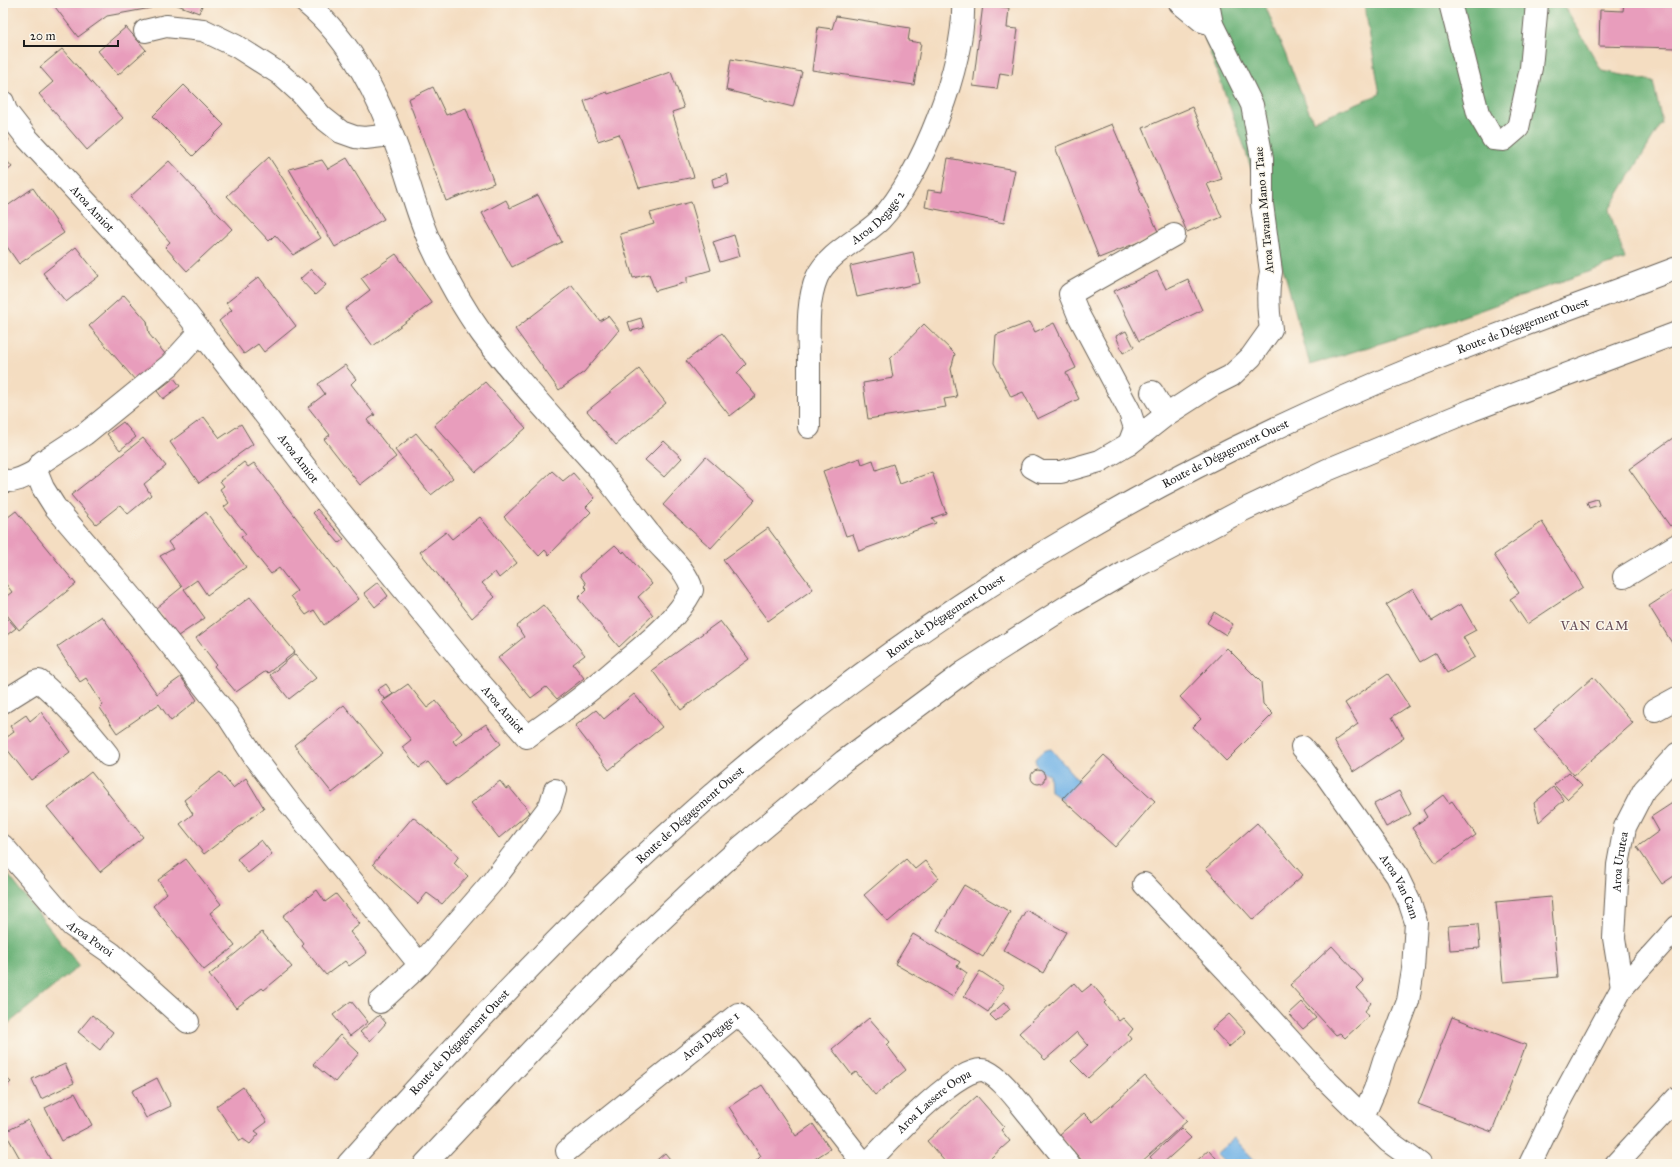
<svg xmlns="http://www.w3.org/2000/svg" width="1680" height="1167" font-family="'IM FELL Great Primer',serif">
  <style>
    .forest { fill: #6db379; stroke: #44684a }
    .water { fill: #71b2e6; stroke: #466781 }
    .building { fill: #e89dbc }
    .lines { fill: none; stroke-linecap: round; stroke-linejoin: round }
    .minor-casing { stroke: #686056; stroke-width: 24 }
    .highway-casing { stroke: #686056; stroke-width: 24 }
    .minor { stroke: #fff; stroke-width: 22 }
    .highway { stroke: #fff; stroke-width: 22 }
    .labels { text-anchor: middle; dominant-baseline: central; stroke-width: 3; stroke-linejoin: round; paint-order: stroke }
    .street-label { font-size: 12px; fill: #1c1c1c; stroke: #fbf7ec }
    .neighbourhood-label { font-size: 13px; letter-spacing: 1px; fill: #634954; stroke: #fbf7ec }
  </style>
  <rect width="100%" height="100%" fill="#fbf7ec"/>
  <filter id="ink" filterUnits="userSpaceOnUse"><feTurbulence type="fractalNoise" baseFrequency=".025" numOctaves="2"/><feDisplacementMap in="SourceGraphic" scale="8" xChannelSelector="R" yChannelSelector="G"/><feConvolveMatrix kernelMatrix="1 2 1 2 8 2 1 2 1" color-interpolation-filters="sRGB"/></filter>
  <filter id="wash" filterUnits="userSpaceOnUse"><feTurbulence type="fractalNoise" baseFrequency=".012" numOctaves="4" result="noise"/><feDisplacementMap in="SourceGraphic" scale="16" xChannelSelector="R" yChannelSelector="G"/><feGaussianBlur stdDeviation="0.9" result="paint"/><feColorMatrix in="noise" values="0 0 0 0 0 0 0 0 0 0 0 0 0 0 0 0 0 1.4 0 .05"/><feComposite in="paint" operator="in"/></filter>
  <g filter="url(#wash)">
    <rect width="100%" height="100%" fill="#f4ddc1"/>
    <path class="forest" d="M1211,3h53l49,118 67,-27 -16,-91h199l39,68 51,10 9,42 -53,87 16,49 -195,69 -120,37 -24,-87 -43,-135 -38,-104z
      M3,868l76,98 -76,62z"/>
    <path class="water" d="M1051,749l29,34 -16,18 -14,-10 -1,-17c-8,-2 -13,-7 -14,-15 5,-6 9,-9 16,-10z
      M1234,1138l24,26h-32l-10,-10z"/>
    <g id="blocks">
      <path class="building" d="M52,3h98l1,5 -44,8 -29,21z
        M172,3h31l-4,10z
        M1624,3h53v45l-78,-2 1,-36 23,1z
        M983,4l26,4 -2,20 11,1 -6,46 -12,-2 -3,16 -24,-3z
        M836,16l74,12 -2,13 13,2 -7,42 -102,-15 6,-43 14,2z
        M126,27l20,23 -28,25 -20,-24z
        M62,49l61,69 -36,32 -48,-56 14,-12 -13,-15z
        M731,59l71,13 -9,35 -67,-17z
        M671,72l13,36 -12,4 22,65 -55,11 -20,-54 -21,7 -14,-40 23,-9 1,2z
        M184,85l40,40 -31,31 -40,-40z
        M433,87l13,28 20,-7 28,75 -48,18 -38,-102z
        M1192,107l30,72 -15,5 15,33 -35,15 -44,-104z
        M1112,124l47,110 -60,24 -44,-111z
        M3,132l6,8 -6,5z
        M3,156l9,11 -9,7z
        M269,157l52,81 -28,17 -18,-20 -6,6 -42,-45z
        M347,158l37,61 -49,28 -46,-78 33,-9 6,9z
        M948,158l67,12 -11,53 -79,-16 3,-17 14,2z
        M169,161l63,68 -45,42 -22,-24 5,-5 -40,-45z
        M727,174l2,10 -15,4 -2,-9z
        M33,188l31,45 -45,31 -16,-23v-32z
        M538,195l24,47 -50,25 -30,-54 24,-13 4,8z
        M691,202l20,68 -24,7v5l-32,9 -6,-17 -16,4 -13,-44 34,-10 -4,-11z
        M734,235l6,21 -20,6 -7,-20z
        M76,247l23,29 -33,26 -23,-29z
        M913,252l7,31 -63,14 -7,-31z
        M396,254l36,49 -59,43 -28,-37 25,-19 -9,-12z
        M311,269l15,16 -11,10 -15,-16z
        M1157,271l9,18 22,-10 14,31 -63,31 -25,-50z
        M259,277l37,49 -32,26 -6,-8 -14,10 -25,-33 13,-11 -6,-7z
        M572,285l28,36 8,-5 11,14 -35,42 -25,18 -44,-61z
        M124,295l23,26 2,13 17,21 -31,25 -46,-54z
        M641,318l3,10 -13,3 -3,-9z
        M1030,322l5,10 19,-9 22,45 -10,5 13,26 -42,20 -14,-27 -12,5 -17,-34 2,-28z
        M924,324l31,30 -4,15 6,28 -13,2 2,8 -78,12 -5,-36 30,-5 -3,-19z
        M1126,331l8,16 -11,6 -7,-17z
        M722,333l24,31 -9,9 19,23 -26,20 -44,-55z
        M345,365l11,14 -5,5 24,31 -8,5 29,37 -36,28 -36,-46 6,-4 -22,-28 17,-13 -7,-10z
        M639,369l27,34 -50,42 -29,-34z
        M174,378l6,8 -17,13 -6,-8z
        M485,382l41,46 -50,44 -42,-47z
        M204,417l16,21 21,-14 12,20 -54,39 -29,-41z
        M123,422l13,15 -16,13 -13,-16z
        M416,433l37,45 -22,17 -36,-45z
        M1677,435v86l-7,5 -41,-57z
        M143,438l23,28 -22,18 7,11 -23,19 -8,-9 -24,19 -25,-29z
        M664,441l18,17 -18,19 -19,-17z
        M706,457l49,43 -44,48 -48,-43z
        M860,458l2,6 11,-4 3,10 17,-6 7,20 32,-12 14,41 -14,5 4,5 -77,28 -6,-17 -7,2 -23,-65z
        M244,462l4,5 6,-4 105,136 -35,26 -10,-15 -8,5 -15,-19 6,-5 -18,-23 -8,6 -30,-37 5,-3 -22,-27 5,-4 -9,-14 4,-3 -4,-5z
        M552,471l11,10 10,-8 22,25 -9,9 5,5 -42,43 -4,-5 -6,6 -35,-39z
        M1597,499l2,6 -10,3 -2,-6z
        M317,509l27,30 -5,4 -26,-30z
        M16,511l60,73 -57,46 -16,-20v-11l9,-7 -9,-12v-59z
        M206,512l40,55 -39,28 -10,-15 -13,9 21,29 -27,18 -22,-28 26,-21 -22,-31 13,-7 -5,-7z
        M480,517l37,46 -18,15 -4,-6 -13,11 13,14 -23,21 -52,-66 26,-20 6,7z
        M1542,522l41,65 -56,37 -17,-25 9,-6 -25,-38z
        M768,528l45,61 -45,32 -45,-61z
        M615,545l8,8 1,-2 28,33 -14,13 15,18 -34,32 -41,-49 9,-9 -3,-3 2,-2 -6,-9z
        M378,582l10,14 -13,11 -11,-14z
        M1677,588v63l-28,-45z
        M1413,589l19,32 29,-17 15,26 -13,7 12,20 -28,16 -11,-20 -16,9 -34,-57z
        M250,597l45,55 -27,21 -2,-2 -30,21 -22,-26 2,-2 -20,-26z
        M543,605l42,50 -12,9 11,14 -27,21 -11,-12 -15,11 -33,-40 26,-21 -7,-11z
        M1214,612l19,12 -7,11 -19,-12z
        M3,613l13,15 -13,10z
        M102,616l55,78 24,-17 16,23 -26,21 -12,-17 -42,29 -17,-25 3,-3 -17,-27 -6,4 -23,-35z
        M720,621l29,38 -68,51 -29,-40z
        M1227,648l34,34 2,22 10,10 -47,47 -33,-34 8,-8 -21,-22z
        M295,654l21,24 -27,21 -19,-24z
        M1388,674l21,32 -17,11 12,21 -51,34 -19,-31 24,-17 -13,-21z
        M1593,677l40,46 -59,52 -40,-45z
        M386,684l7,10 -8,5 -8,-9z
        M408,684l19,24 9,-7 26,32 -9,8 3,4 30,-21 15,20 -54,41 -19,-23 -9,6 -17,-21 9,-7 -29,-38z
        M634,694l28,33 -53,43 -34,-44 21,-16 8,9z
        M344,705l39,48 -51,40 -38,-48z
        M41,712l29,40 -39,28 -28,-36v-4l11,-8 -4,-6 16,-11 4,6z
        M1104,755l51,46 -40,46 -53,-48z
        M1031 777a7 7 0 1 1 14 0a7 7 0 1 1-14 0Z
        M91,772l52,65 -43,35 -53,-65z
        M220,772l13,16 13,-10 18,30 -60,46 -24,-30 13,-10 -9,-14z
        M1569,772l13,13 -15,14 -13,-14z
        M500,781l6,8 3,-2 21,25 -31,26 -28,-35z
        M1553,787l11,13 -25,22 -5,-19z
        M1399,791l12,23 -25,13 -12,-23z
        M1443,795l6,8 3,-2 24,34 -40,28 -24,-35 15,-11 -4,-7z
        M1677,800v74l-15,10 -25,-37 22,-16 -8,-14z
        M413,817l46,39 -5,7 14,13 -26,28 -15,-11 -9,11 -45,-40z
        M1257,823l46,52 -50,45 -47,-52z
        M261,840l11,14 -24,19 -11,-14z
        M186,859l35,45 -11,9 25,33 -31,24 -51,-64 14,-13 -9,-13z
        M906,859l9,10 10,-8 14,17 -51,44 -24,-27z
        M964,885l46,27 -27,45 -46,-27z
        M317,890l8,12 11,-8 24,30 -10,8 17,21 -18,13 -4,-5 -19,14 -24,-29 2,-2 -21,-28z
        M1551,897l7,80 -55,5 -7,-80z
        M1026,910l40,22 -23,41 -40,-23z
        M1478,924l2,24 -30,2 -2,-24z
        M262,932l30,35 -28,23 -2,-2 -26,20 -27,-33z
        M913,934l47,28 -3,4 10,7 -14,24 -58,-33z
        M1332,946l32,35 -7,7 14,15 -6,8 4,5 -24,22 -5,-5 -4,2 -46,-50z
        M980,971l24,16 -16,25 -24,-16z
        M1074,983l8,9 10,-8 14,17 -2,2 15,18 4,-3 10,11 -5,6 3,4 -43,39 -17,-17 17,-16 -11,-13 -32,28 -26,-27z
        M351,1001l17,21 -18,14 -17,-21z
        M1005,1002l5,7 -14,12 -6,-6z
        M1302,1002l14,16 -13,11 -14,-15z
        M1229,1014l17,18 -17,15 -17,-18z
        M92,1015l21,17 -13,18 -22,-18z
        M379,1015l7,8 -16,18 -10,-9z
        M1452,1017l74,28 -34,87 -74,-28z
        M869,1018l21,24 -3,3 19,25 -31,25 -19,-23 -4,3 -20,-26z
        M340,1035l19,18 -24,29 -22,-18z
        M65,1064l9,19 -33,16 -9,-20z
        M3,1075l8,7 -8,8z
        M1145,1076l42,45 -48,43h-54l-26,-29 25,-22 9,9z
        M157,1078l14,28 -25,12 -14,-27z
        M762,1085l34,51 17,-12 17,25 -23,15h-51l-1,-2 6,-6 -32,-49z
        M243,1087l24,35 -12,9 4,3 -9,10 -7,-5 -3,2 -24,-35z
        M75,1093l17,32 -30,16 -17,-33z
        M977,1096l27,31 -3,3 9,11 -26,23h-37l-20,-23z
        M28,1120l25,44h-30l-18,-32z
        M1181,1128l10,10 -29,26h-6l-6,-7z
        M1209,1150l12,14h-28z
        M665,1153l9,11h-22z"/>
    </g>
  </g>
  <g filter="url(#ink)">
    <use href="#blocks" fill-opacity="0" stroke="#686056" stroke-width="1"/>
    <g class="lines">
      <defs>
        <g id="minor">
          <path d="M1180,3l22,18 10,3"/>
          <path d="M1450,3l28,110 15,26 11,1 14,-12 13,-60 6,-65"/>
          <path d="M145,31l21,-5 37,4 33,16 44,28 21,19 21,24 19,15 14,5 10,1 26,-3"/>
          <path id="s1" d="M3,102l3,9 21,27 124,134 33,38 149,193 142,174 52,60c36,-25 70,-51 103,-80 24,-20 47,-39 62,-67 -5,-21 -27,-37 -40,-53 -18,-22 -35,-46 -53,-68 -39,-44 -81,-87 -117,-135 -21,-29 -39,-63 -54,-96 -12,-28 -19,-57 -29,-85 -20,-55 -47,-112 -93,-150"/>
          <path d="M200,332l-30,33 -85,69 -43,28 -6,9 7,17 12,19 82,96 90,112 28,43 35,46 130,161"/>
          <path d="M1152,392l14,23"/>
          <path id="s2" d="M809,427c0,-21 0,-42 0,-64 0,-28 -3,-60 8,-86 11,-24 45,-39 63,-57 41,-42 86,-158 83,-217"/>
          <path d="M1129,444l6,-16 -6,-18 -50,-94 -9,-22 104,-59"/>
          <path d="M1032,467l9,5h20l39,-11 29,-17 37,-29 45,-29 20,-10 20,-19 20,-28c-3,-18 -4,-39 0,-57l-9,-68v-46l-10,-53 -40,-81 -4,-21"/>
          <path d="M3,480c10,4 24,-4 33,-9"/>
          <path d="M1624,577l53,-32"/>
          <path d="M3,702l32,-20 4,-1c26,22 48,47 69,74"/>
          <path d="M1655,710l22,-12"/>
          <path id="s3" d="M1302,747l21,24 74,105 12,25 7,21 -3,47 -5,32 -12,32 -12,27 -9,29 -12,28"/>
          <path id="s4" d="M3,846l69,80 39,27 77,69"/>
          <path d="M1144,884l85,89 96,106 63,62 32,23"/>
          <path id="s5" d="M1622,988l-8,-50 4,-73 7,-38 19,-37 33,-36"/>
          <path d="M380,1002l40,-37 73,-84 57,-75 5,-16"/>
          <path id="s6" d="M567,1151l171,-137 50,53 76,97"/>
          <path id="s7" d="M867,1164c17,-18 95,-104 119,-93 17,8 33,32 45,46 12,16 25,31 38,47"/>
          <path d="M1530,1164l29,-60 63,-116 55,-61"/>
          <path d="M1616,1164l61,-66"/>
        </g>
        <g id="highway">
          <path id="s8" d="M348,1164c96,-107 194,-214 300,-312 129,-120 272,-228 425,-317 112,-66 231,-123 352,-172 83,-33 168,-63 252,-95"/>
          <path d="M425,1164l107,-114 102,-104 57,-54 50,-45 103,-86 120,-89 105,-67 59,-34 113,-60 86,-41 145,-60 205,-77"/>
        </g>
      </defs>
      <use href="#minor" class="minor-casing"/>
      <use href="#highway" class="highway-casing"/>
      <use href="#minor" class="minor"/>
      <use href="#highway" class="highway"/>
    </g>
  </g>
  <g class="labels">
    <g class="street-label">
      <text stroke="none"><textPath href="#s1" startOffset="140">Aroa Amiot</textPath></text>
      <text transform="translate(1264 210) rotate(-95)">Aroa Tavana Mano a Taae</text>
      <text stroke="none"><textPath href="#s2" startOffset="237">Aroa Degage 2</textPath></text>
      <text stroke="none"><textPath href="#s8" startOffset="1461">Route de Dégagement Ouest</textPath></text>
      <text stroke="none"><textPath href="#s8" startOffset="1137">Route de Dégagement Ouest</textPath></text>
      <text stroke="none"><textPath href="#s1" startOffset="464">Aroa Amiot</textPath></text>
      <text stroke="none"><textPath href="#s8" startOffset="813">Route de Dégagement Ouest</textPath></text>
      <text stroke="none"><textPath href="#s1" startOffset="788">Aroa Amiot</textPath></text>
      <text stroke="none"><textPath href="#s8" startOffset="489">Route de Dégagement Ouest</textPath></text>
      <text stroke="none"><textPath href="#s5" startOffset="127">Aroa Urutea</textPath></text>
      <text stroke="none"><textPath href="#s3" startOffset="171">Aroa Van Cam</textPath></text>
      <text stroke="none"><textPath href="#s4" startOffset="128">Aroa Poroi</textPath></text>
      <text stroke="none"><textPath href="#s6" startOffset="184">Aroā Degage 1</textPath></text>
      <text stroke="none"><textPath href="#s8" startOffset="165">Route de Dégagement Ouest</textPath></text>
      <text stroke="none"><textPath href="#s7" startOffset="92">Aroa Lassere Oopa</textPath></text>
    </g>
    <g class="neighbourhood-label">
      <text x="1595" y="626">VAN CAM</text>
    </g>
  </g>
  <rect width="1680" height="1167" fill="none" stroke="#fbf7ec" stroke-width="16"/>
  <path d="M24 40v6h94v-6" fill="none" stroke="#1c1c1c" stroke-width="2"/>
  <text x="30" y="40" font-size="12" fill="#1c1c1c" stroke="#fbf7ec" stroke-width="3" paint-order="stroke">20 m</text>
</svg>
